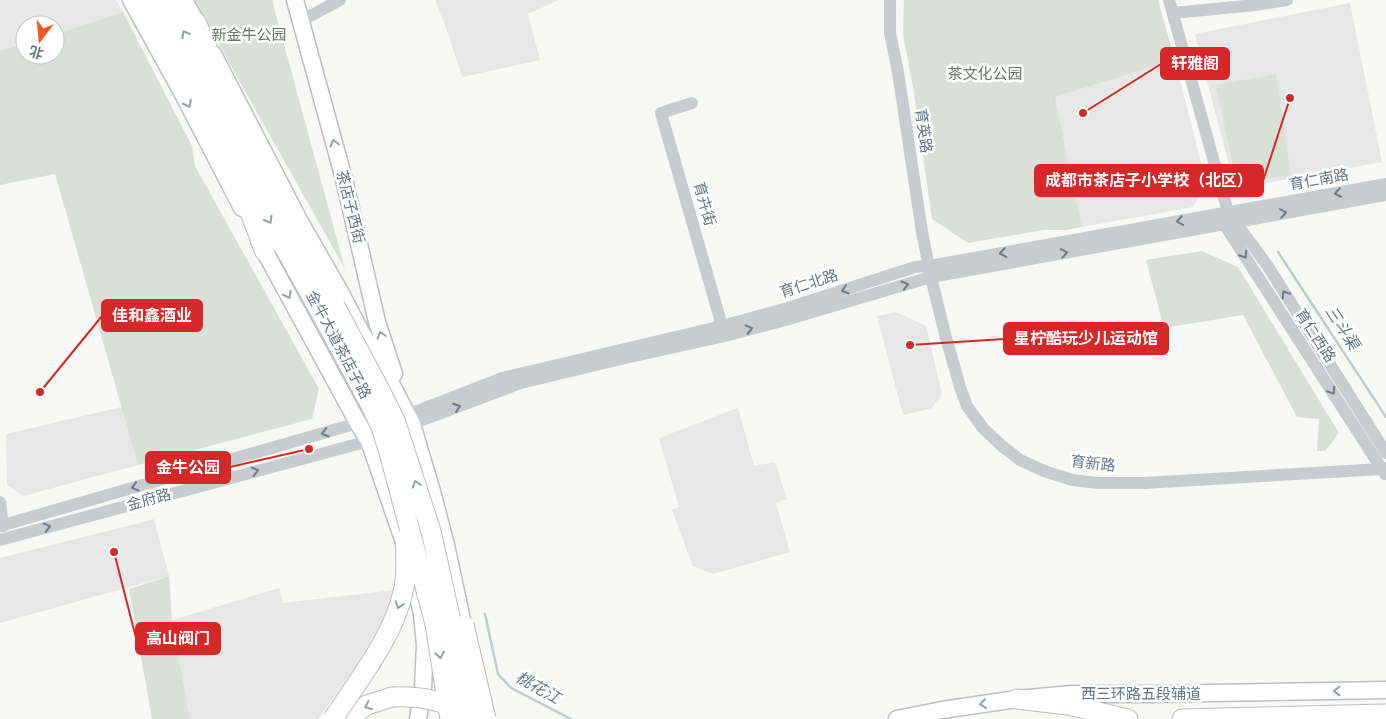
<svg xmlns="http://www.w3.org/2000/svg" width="1386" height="719" font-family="'Alegreya Sans','Noto Sans SC',sans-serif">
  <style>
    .built { fill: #e6e7e6 }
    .green { fill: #d9e1d6 }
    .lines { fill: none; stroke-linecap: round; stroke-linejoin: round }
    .stream { stroke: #c1ccd1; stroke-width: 2.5 }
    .major-casing { stroke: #bbbfc3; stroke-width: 19 }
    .highway-casing { stroke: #babec1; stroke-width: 21 }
    .minor { stroke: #c8cccf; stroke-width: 12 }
    .major { stroke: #fff; stroke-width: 16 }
    .highway { stroke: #fff; stroke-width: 19 }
    .highway-bridge-casing { stroke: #babec1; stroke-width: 21; stroke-linecap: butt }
    .highway-bridge { stroke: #fff; stroke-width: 19 }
    .oneway { stroke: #92a0ac }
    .oneway2 { stroke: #697b8c }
    .labels { text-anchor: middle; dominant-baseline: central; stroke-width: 5; stroke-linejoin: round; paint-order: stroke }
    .park-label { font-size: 15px; fill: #647a60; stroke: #fff }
    .street-label { font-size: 15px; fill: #647789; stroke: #fff }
    .water-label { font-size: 16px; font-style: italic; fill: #607984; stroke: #fff }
    .leader { fill: none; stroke: #d62828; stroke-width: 2 }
    .callout-dot { fill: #d62828; stroke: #fff; stroke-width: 2 }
    .callout { fill: #d62828; stroke: #d62828; stroke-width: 2 }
    .callout-label { font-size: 16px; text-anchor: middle; font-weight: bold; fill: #fff }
  </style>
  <rect width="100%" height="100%" fill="#f8f8f5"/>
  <path class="built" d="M0,0h116l7,12 -68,22v-9h-30v18l-25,8z
    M435,0h124l-31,14 12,46 -78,17 -15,-47z
    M1350,3l32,159 -138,25 -12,-10 -37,-143z
    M1175,60l32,127 -14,20 -111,20 -27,-130z
    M896,312l30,14 16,68 -10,14 -29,7 -26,-99z
    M122,407l16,58 -115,31 -16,-11 -1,-51z
    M738,408l16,58 21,-4 12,37 -11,4 14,49 -77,22 -20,-8 -21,-56 7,-3 -20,-69z
    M154,519l15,57 -169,47v-65z
    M279,588l4,15 112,-13 -9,33 -17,26 -51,70h-128l-18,-99z"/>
  <path class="green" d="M194,0h78l73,269z
    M904,0h254l17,60 -120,37 27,130 -15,3h-23l-76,13 -36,-24 -19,-132 -10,-53z
    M123,12l69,134 3,20 124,223 -7,30 -174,46 -83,-291 -55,11v-134l25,-8v12h30v-21z
    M1276,74l15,101 -48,7 -9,-11 -18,-86z
    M1202,251l36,16 101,166 -14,18h-8l2,-32 -22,-2 -54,-102 -79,13 -18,-68z
    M169,576l3,44 18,99h-38l-23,-130z"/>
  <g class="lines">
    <path class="stream" d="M1278,252l108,165
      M485,614l13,60 13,14 60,31"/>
    <defs>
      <path id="major" d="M131,0l53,96 58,112
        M184,0l18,33
        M295,0l49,179 33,143 17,52
        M213,54l87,168 39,68 22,42 24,40 27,52 21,71 13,50 20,93
        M259,241l99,182 11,18 38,110 15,63 3,31 -2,43 -5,31
        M897,719l45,-9 75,-11 55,-5h82l232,-4"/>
      <path id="highway" d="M149,0l83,154 89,159
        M167,0l97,181 71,125
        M196,22l19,45
        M242,191l23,61
        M1017,699l51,6 60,14
        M346,719l21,-14 25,-8
        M1182,719l204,-5"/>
    </defs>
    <use href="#major" class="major-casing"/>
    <use href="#highway" class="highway-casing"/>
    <path class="minor" d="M890,0v33l8,39 24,160 9,45 14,57 15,53 7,19 16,22 19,18 18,14 24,11 28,9 26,3h46l238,-14 4,-1
      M1169,0l59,212 39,53 119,188
      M1173,13l82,-8 32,-5
      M301,21l39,-21
      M692,103l-31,10 63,220
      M1227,217l-3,7 161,250
      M412,424l109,-41 104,-25 100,-22 64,-17 142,-42 455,-82
      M0,502l3,24
      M0,526l358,-103 49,-8 95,-37 220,-52 66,-18 127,-41 14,-1 457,-82
      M0,540l369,-99"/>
    <use href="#major" class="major"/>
    <use href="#highway" class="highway"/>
    <defs>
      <path id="highway-bridge" d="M335,306l46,86 14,28 36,111 21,94 16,94
        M321,313l48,89 12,25 9,29 45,168 15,95
        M464,625l22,94
        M392,697c23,-1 45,1 65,13
        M333,719c24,-37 61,-83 70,-127 4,-15 3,-38 2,-53"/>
    </defs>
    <use href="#highway-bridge" class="highway-bridge-casing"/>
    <use href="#highway-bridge" class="highway-bridge"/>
  </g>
  <defs><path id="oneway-chevron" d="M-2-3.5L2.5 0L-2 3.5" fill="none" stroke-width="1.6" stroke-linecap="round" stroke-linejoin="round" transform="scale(1.25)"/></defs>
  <g class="oneway">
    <use href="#oneway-chevron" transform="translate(185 34) rotate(-118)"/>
    <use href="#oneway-chevron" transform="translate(188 104) rotate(63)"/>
    <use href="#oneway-chevron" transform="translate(334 143) rotate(-105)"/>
    <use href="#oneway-chevron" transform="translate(269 220) rotate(60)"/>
    <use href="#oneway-chevron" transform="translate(288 295) rotate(62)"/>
    <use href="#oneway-chevron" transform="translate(381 335) rotate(-108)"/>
    <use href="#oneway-chevron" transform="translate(416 484) rotate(-108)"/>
    <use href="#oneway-chevron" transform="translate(399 605) rotate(109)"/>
    <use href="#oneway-chevron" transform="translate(440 655) rotate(81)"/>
    <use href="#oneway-chevron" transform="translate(1337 691) rotate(179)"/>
    <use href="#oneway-chevron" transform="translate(983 704) rotate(172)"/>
    <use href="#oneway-chevron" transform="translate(368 706) rotate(156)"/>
  </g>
  <g class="oneway2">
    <use href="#oneway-chevron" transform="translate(1338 193) rotate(170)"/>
    <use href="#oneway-chevron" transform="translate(1283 213) rotate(-10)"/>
    <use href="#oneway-chevron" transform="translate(1180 221) rotate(170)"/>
    <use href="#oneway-chevron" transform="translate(1003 253) rotate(170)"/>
    <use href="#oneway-chevron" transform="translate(1064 253) rotate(-10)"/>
    <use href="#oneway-chevron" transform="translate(1244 255) rotate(57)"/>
    <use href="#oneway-chevron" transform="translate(905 285) rotate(-16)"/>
    <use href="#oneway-chevron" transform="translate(845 290) rotate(162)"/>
    <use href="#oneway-chevron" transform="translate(1285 294) rotate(-122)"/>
    <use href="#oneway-chevron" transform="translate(749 329) rotate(-15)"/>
    <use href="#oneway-chevron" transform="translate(1332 391) rotate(57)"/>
    <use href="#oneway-chevron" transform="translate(457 407) rotate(-20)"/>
    <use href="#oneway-chevron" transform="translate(325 433) rotate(164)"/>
    <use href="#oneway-chevron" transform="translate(255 471) rotate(-15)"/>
    <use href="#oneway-chevron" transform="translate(135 487) rotate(164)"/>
    <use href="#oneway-chevron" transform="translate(47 527) rotate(-15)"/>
  </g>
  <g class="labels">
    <g class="park-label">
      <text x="249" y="35">新金牛公园</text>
      <text x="985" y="74">茶文化公园</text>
    </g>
    <g class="street-label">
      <text transform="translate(923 131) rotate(82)">育英路</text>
      <text transform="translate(1319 180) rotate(-10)">育仁南路</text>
      <text transform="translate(704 204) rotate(74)">育卉街</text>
      <text transform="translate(350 207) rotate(76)">茶店子西街</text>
      <text transform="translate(809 284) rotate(-18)">育仁北路</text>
      <text transform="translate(1315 336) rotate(57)">育仁西路</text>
      <text transform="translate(338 345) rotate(62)">金牛大道茶店子路</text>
      <text transform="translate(1093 464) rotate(6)">育新路</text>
      <text transform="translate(149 500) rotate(-15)">金府路</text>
      <text x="1141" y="694">西三环路五段辅道</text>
    </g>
    <g class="water-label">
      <text transform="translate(1342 328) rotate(57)">三斗渠</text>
      <text transform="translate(538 688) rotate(30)">桃花江</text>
    </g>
  </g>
  <path class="leader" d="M1083 113L1161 64M1290 98L1263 181M40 392L102 316M910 345L1004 339M309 449L230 467M114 552L136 638"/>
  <g class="callout-dot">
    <circle cx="1083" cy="113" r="5"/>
    <circle cx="1290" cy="98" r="5"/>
    <circle cx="40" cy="392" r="5"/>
    <circle cx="910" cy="345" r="5"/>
    <circle cx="309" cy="449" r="5"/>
    <circle cx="114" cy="552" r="5"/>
  </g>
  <g class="callout">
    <rect x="1161" y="48" width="68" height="31" rx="5"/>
    <rect x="1035" y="165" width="228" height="31" rx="5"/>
    <rect x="102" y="300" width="100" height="31" rx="5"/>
    <rect x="1004" y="323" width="164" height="31" rx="5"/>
    <rect x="146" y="452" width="84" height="31" rx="5"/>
    <rect x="136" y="623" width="84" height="31" rx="5"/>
  </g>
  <g class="callout-label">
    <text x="1195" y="69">轩雅阁</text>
    <text x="1149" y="186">成都市茶店子小学校（北区）</text>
    <text x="152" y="321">佳和鑫酒业</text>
    <text x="1086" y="344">星柠酷玩少儿运动馆</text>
    <text x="188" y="473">金牛公园</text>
    <text x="178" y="644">高山阀门</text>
  </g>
  <g transform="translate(40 40) rotate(196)"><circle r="24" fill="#ffffff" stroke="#c1c9d0"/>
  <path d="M0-4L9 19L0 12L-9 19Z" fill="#f2581b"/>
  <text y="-8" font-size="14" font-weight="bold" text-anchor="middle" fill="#647789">北</text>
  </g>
</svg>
